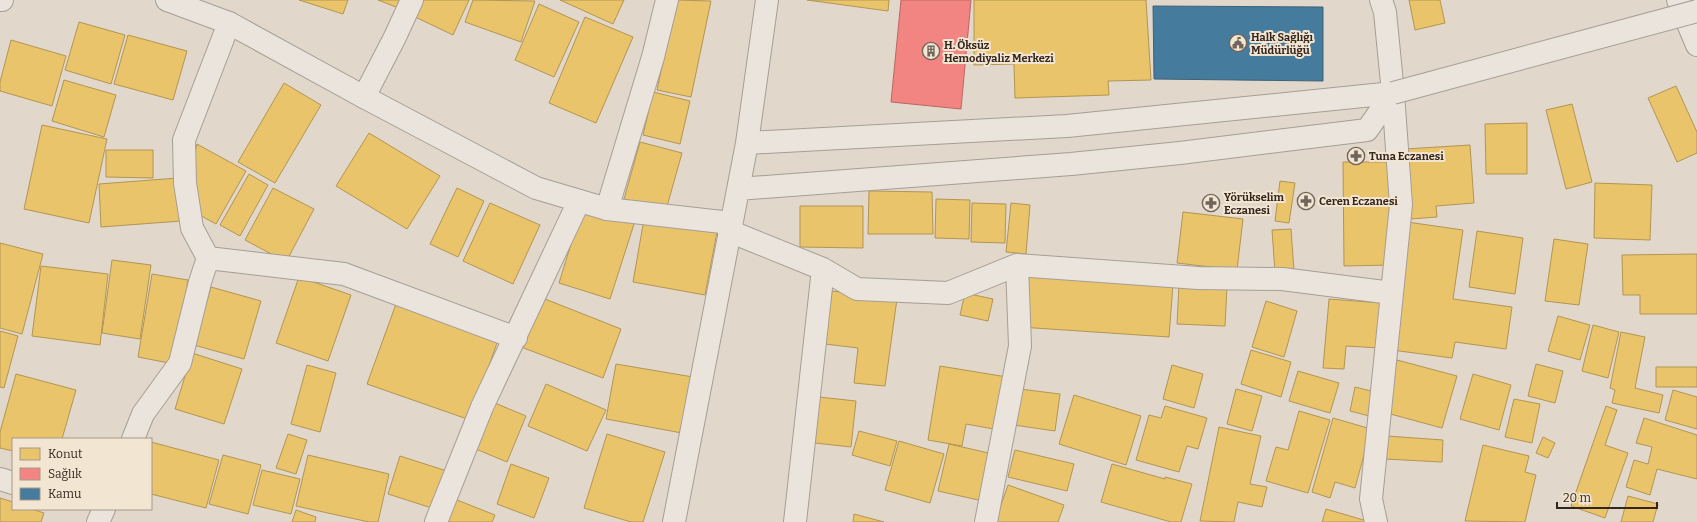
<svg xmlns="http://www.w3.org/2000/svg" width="1697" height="522" font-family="Bitter,serif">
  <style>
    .homes { fill: #e9c46a; stroke: #b39553 }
    .health { fill: #f28482; stroke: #b96864 }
    .public { fill: #457b9d; stroke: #406277 }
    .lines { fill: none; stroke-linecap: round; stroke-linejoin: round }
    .minor-casing { stroke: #a69e95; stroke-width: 24 }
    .tertiary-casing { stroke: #a69e95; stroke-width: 24 }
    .minor { stroke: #eae4dd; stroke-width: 22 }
    .tertiary { stroke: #eae4dd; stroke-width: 22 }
    .tertiary-bridge-casing { stroke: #a69e95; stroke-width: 24; stroke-linecap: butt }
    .tertiary-bridge { stroke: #eae4dd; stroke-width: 22 }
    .labels { text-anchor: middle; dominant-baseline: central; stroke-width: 4; stroke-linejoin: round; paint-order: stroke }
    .poi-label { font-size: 11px; font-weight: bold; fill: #34261e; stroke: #f2e5d1; text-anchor: start }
  </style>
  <rect width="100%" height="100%" fill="#e1d8cb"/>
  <path class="homes" d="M299,0h49l-5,14z
    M378,0h27l-4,9z
    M418,0h51l-16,35 -42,-20z
    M473,0l62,1 -14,41 -56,-20z
    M560,0h64l-11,24z
    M676,0l35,1 -20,96 -34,-7z
    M807,0h82l-1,11z
    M974,0h172l5,80 -43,1 1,14 -94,3 -1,-34 -40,1z
    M1409,0h31l5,23 -30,7z
    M539,4l40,18 -25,55 -39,-17z
    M585,17l48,20 -37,86 -47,-20z
    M79,22l46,13 -14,49 -46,-14z
    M128,35l59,16 -14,49 -59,-16z
    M11,40l55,16 -14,50 -52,-15v-9z
    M64,80l52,15 -12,42 -52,-16z
    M284,83l37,22 -46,78 -37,-21z
    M1676,86l21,46v21l-20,9 -29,-64z
    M653,92l37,9 -10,43 -37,-9z
    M1572,104l20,78 -26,7 -20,-79z
    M1527,123v51h-41l-1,-50z
    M42,125l65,14 -18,84 -65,-14z
    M369,133l71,43 -33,53 -71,-43z
    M640,142l42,11 -16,57 -42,-11z
    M197,144l49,27 -30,53 -22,-12 -3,-42z
    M1470,145l4,58 -38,3 1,11 -27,2 -5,-70z
    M106,150h47v28l-47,-1z
    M1343,162h48l1,103 -48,1z
    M249,174l19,11 -28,51 -20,-11z
    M178,178l3,43 -80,6 -2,-43z
    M1280,181l15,2 -6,40 -14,-2z
    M1595,183l57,2 -2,55 -56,-2z
    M273,188l41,21 -28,53 -41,-22z
    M457,188l27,13 -26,56 -28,-13z
    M869,191l63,1 1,42h-65z
    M936,199l34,1 -1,39 -34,-1z
    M490,203l50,22 -27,59 -50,-23z
    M972,203l34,1 -1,39 -34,-1z
    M1011,203l19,2 -4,49 -20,-2z
    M583,205l52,16 -25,78 -51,-16z
    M800,206h63v42l-63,-1z
    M1183,212l60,7 -6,51 -60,-7z
    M644,219l73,13 -12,63 -72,-13z
    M1407,222l56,8 -10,69 59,8 -6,42 -51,-7 -3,16 -60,-8z
    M1291,229l3,42 -19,1 -3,-42z
    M1477,231l46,7 -8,56 -46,-7z
    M1554,239l34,5 -9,61 -34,-4z
    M0,243l43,11 -21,80 -22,-6z
    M1697,254v60h-57v-19h-17l-1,-40z
    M112,260l39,5 -11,74 -38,-6z
    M41,266l67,8 -8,71 -68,-9z
    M152,274l36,6 -14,84 -36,-7z
    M1024,274l149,10 -4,53 -149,-10z
    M299,277l52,18 -23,66 -52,-18z
    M1179,285l48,1 -2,40 -48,-2z
    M211,287l50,14 -17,58 -50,-14z
    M832,291l65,8 -12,87 -31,-3 4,-35 -33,-4z
    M965,293l28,6 -5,22 -28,-6z
    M540,297l81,32 -18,49 -82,-31z
    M1329,299l53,4 -3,45 -33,-2 -2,23 -21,-1z
    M1266,301l31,10 -13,46 -32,-10z
    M396,304l102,36 -28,80 -103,-36z
    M1558,316l32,9 -10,35 -32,-9z
    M1593,325l26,7 -11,46 -26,-7z
    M0,331l18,5 -14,52 -4,-1z
    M1621,332l24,5 -10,51 28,7 -4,18 -47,-10 3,-13 -5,-2z
    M1251,350l40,12 -10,35 -40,-13z
    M192,353l50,16 -18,55 -49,-15z
    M1397,360l60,16 -15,52 -59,-16z
    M616,364l77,13 -11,56 -76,-14z
    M1536,364l27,7 -8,32 -27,-7z
    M307,365l29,8 -16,59 -29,-8z
    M1172,365l31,9 -9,34 -31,-9z
    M940,366l67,11 -8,53 -33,-6 -4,22 -34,-6z
    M1656,367h41v20h-41z
    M1298,371l41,12 -9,30 -41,-12z
    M16,374l60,16 -14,49h-49v12l-13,-3v-16z
    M1473,374l38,11 -12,45 -39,-11z
    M546,384l60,26 -19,41 -59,-25z
    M1355,387l24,6 -6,24 -23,-6z
    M1012,388l48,6 -5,37 -48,-7z
    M1236,389l26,7 -10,35 -25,-7z
    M1673,390l24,7v32l-32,-9z
    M1074,395l67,21 -15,49 -67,-21z
    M819,397l37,4 -5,46 -36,-4z
    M1514,399l26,5 -8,39 -27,-6z
    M490,401l36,15 -19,46 -36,-15z
    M1165,406l42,12 -9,31 -11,-3 -8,26 -43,-12 13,-45 12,3z
    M1606,406l11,4 -12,35 23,8 -23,65 -34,-12z
    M1299,411l31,9 -22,73 -42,-12 10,-34 12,3z
    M1333,418l38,11 -16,59 -20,-6 -5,16 -18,-6z
    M1644,418l53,17v44l-40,-10 -7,26 -24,-8 8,-27 14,4 4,-17 -16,-4z
    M1219,427l42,9 -11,48 17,3 -5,20 -24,-5 -4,20 -34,-1z
    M859,431l38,10 -7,25 -38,-11z
    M288,434l19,6 -11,34 -20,-6z
    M607,434l58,18 -22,70h-12l-47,-14z
    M1387,436l56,4 -1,22 -57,-3z
    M1543,437l12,6 -7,15 -12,-5z
    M899,441l45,13 -14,49 -45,-13z
    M151,442l68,18 -13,48 -55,-14z
    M949,444l44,10 -10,47 -45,-10z
    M1483,445l46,11 -4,16 11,3 -11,47 -60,-1z
    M1015,450l59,14 -7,27 -59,-14z
    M223,455l38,10 -13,49 -39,-10z
    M308,455l81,19 -11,48h-9l-73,-16z
    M400,456l50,16 -12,38 -50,-16z
    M511,464l38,14 -15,40 -37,-14z
    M1112,464l53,15v-2l27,7 -11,38h-10l-70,-20z
    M262,470l38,9 -9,35 -38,-9z
    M1008,485l56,20 -6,17h-63z
    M1628,496l30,8 -5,18h-32z
    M0,498l13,4v7h19l12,4 -3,9h-41z
    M452,498l43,17 -3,7h-49z
    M1326,509l41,12v1h-45z
    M296,510l20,7 -1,5h-23z
    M854,514l30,8h-31z"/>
  <path class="health" d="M901,0h70l-10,109 -70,-7z"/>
  <path class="public" d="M1153,6l170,1v74l-169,-2z"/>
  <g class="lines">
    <defs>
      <path id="minor" d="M1678,0l19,45
        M364,97l31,-60 17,-37
        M607,209l46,-152 14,-57
        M729,231l94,38 34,20 91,4 69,-28 181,13 84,1 110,14
        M208,258l136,16 172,64
        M133,439l10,-25 37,-51 20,-81 8,-24 -16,-30 -7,-45 -1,-43 45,-117
        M0,479l13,4
        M98,522l6,-13
        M436,522l46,-115 97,-206
        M795,522l28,-253
        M986,522l34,-176 -3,-81
        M1376,522l-5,-23 30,-294 -8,-112 -8,-81 -4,-12"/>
      <path id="tertiary" d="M0,0h2
        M167,0l62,23 135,74 172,91 71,21 124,14
        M747,143l320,-17 326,-33
        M738,189l333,-25 109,-11 187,-23 26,-37
        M674,522l73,-379 20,-143"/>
    </defs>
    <use href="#minor" class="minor-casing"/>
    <use href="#tertiary" class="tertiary-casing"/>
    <use href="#minor" class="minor"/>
    <use href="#tertiary" class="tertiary"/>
    <defs>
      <path id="tertiary-bridge" d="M1393,93l304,-82"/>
    </defs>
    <use href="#tertiary-bridge" class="tertiary-bridge-casing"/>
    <use href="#tertiary-bridge" class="tertiary-bridge"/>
  </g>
  <defs>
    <symbol id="civic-ring" viewBox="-11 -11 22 22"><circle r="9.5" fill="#f2e5d1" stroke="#71645b" stroke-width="1.5"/><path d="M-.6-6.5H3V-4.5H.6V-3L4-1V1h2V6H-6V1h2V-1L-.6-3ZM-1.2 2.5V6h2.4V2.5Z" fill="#71645b"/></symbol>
    <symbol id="building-ring" viewBox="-11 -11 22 22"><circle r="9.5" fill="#f2e5d1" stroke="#71645b" stroke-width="1.5"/><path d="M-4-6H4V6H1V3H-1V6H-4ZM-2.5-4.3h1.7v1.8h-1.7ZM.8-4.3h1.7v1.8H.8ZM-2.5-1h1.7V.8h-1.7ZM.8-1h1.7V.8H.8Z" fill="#71645b"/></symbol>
    <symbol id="pharmacy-ring" viewBox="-11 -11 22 22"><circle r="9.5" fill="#f2e5d1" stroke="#71645b" stroke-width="1.5"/><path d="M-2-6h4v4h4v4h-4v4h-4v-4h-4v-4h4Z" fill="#71645b"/></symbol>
  </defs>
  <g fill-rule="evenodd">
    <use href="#civic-ring" x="1228" y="33" width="20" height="20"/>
    <use href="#building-ring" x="921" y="41" width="20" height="20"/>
    <use href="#pharmacy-ring" x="1346" y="146" width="20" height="20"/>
    <use href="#pharmacy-ring" x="1296" y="191" width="20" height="20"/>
    <use href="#pharmacy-ring" x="1201" y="193" width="20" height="20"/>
  </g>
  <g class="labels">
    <g class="poi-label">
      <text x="1251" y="37">Halk Sağlığı<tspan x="1251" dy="13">Müdürlüğü</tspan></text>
      <text x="944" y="45">H. Öksüz<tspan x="944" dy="13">Hemodiyaliz Merkezi</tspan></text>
      <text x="1369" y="156">Tuna Eczanesi</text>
      <text x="1224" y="197">Yörükselim<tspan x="1224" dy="13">Eczanesi</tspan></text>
      <text x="1319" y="201">Ceren Eczanesi</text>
    </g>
  </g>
  <rect x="12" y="438" width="140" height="72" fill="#f2e5d1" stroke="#a69989"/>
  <rect x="20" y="448" width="20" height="12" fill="#e9c46a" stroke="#a69989"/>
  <text x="48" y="458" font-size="12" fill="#34261e">Konut</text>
  <rect x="20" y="468" width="20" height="12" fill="#f28482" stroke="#a69989"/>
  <text x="48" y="478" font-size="12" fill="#34261e">Sağlık</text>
  <rect x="20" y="488" width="20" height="12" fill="#457b9d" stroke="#a69989"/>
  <text x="48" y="498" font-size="12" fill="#34261e">Kamu</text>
  <path d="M1557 502v6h100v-6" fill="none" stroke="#34261e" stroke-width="2"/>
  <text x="1563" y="502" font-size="12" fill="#34261e" stroke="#f2e5d1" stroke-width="3" paint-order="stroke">20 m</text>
</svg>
